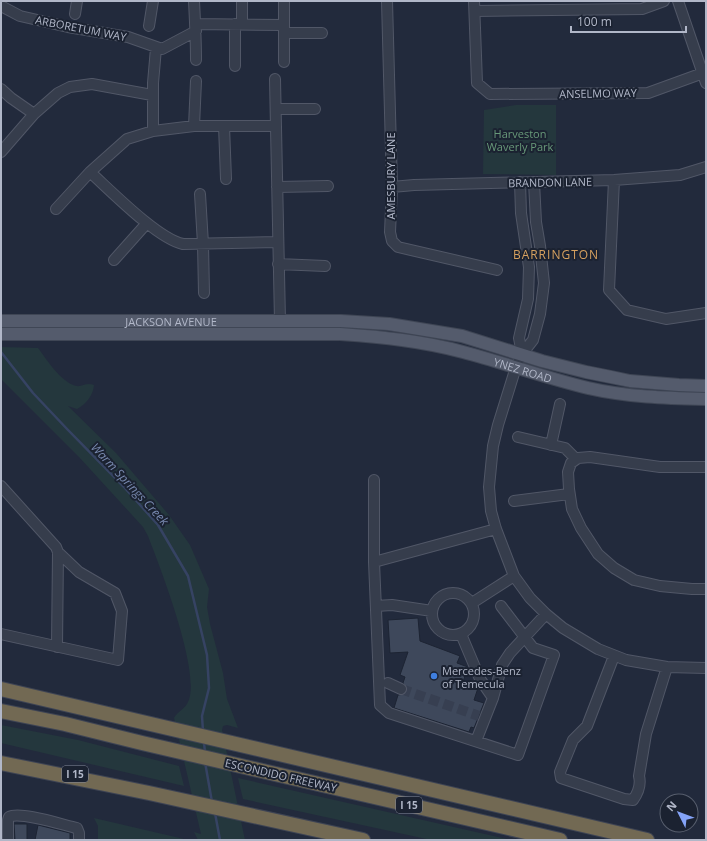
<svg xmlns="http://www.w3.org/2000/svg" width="707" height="841" font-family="'Open Sans',sans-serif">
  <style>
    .green { fill: #24373d }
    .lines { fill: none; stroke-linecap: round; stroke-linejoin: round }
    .stream { stroke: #364363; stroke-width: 2.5 }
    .building { fill: #3e485b; stroke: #1d2433 }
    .minor-tunnel { stroke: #373f51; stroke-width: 10; stroke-dasharray: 10 5; stroke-linecap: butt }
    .minor-casing { stroke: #515767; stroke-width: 12 }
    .major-casing { stroke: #3f4655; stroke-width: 14 }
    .highway-casing { stroke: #3e4454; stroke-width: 16 }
    .minor { stroke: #363d4c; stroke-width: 10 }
    .major { stroke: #545b6c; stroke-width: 12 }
    .highway { stroke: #726953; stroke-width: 14 }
    .shop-dot { fill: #3f7fe0; stroke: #1b2231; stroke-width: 1.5 }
    .labels { text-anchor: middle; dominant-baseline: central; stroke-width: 4; stroke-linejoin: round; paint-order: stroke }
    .shield { fill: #1b2231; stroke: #848a9b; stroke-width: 1 }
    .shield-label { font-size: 10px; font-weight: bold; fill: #b1b7c8 }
    .street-label { font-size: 11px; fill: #b1b7c8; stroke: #1b2231 }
    .park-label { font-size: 11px; fill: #689979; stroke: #1b2231 }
    .poi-label { font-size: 11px; fill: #b1b7c8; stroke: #1b2231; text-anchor: start }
    .neighbourhood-label { font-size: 12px; letter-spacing: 1px; fill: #d5a05f; stroke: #1b2231 }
    .water-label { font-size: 12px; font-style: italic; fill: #798ab0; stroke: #1b2231 }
  </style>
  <rect width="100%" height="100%" fill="#222a3c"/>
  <path class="green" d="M516,105h40v70l-73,-1 1,-64z
    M1,347l37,1c9,12 23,34 38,38 7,1 10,-4 18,-1 -1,11 -8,19 -17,24l-9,-3 48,47 53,62 21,30 19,44 -2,18 3,17 13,49 4,26 11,29 -11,-3 -4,1 -1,4 23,110h-47l-4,-8 7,2 -27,-116c4,-7 11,-9 14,-16 14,-28 -28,-135 -40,-166l-5,-9 -64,-70 -78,-78z
    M1,725l77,15 101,26 5,20 -183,-43z
    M238,778l273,62h-80l-188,-41z
    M94,818l90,21 2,1h-88v-14z"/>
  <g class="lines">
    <path class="stream" d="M1,352l32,41 35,37 56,57 34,38 30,51 19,79 2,33 -7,28 1,15
      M204,742l1,11
      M205,762l7,40
      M215,813l5,27"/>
  </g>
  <path class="building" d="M418,618l2,23 40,15 -3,7 11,4 -5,15 15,6 -4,12 10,3 -10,25 -3,-1 -2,5 -75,-24 4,-13 6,-1 3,-3 -1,-5 -3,-3 2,-6 -5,-2 8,-23 -18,1 -2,-33z
    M14,824h13v16h-12z
    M38,825l32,8v7h-35z"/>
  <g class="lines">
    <path class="minor-tunnel" d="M401,689l78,27"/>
    <defs>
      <path id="minor" d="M194,1c1,20 2,39 2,59
        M242,1v23
        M284,1v61
        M387,1l5,186 -2,45 2,9 6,6 99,23
        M474,1l3,82 13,11 158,-1 55,-20
        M678,1l28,82
        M1,6l19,10 48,11 60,10 34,12 34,-18
        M475,11l167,-2 22,-8
        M75,14l2,-13
        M195,24l89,1
        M149,26l4,-25
        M284,33h38
        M235,66v-42
        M275,79l5,242
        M1,89l10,9 23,16
        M276,109h39
        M194,126l2,-45
        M224,126l2,53
        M153,131v-48l3,-35
        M1,152l33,-38 24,-21 12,-6 22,-3 60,11
        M90,172c21,19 68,67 93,72l94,-2
        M614,180l-5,110 18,20 39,9 40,-6
        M520,182l1,31 8,54 -1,32 -9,39 3,16
        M534,182l2,40 4,24 4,37 -4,31 -7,26 -11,14 -6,13 -18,58 -5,21 -4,41 2,24 5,18 18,47 16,22 16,16 17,14 35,21 28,11 41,7 39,1
        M277,187l51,-1
        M392,187l22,-2 200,-5 66,-5 26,-8
        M200,194l3,50 1,49
        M56,209l34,-37 37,-33 26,-8 41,-5h82
        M114,260l33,-37
        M278,264l47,2
        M518,437l47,11 11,11
        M551,445l9,-41
        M706,467h-46l-70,-10 -12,1 -7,5 -3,9 1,17 3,20 9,19 17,26 16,14 20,12 26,6 32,3h14
        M1,486l55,61 2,5 -1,95
        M514,501l55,-7
        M496,529l-122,33 6,143 9,8 129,42 36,-100 -21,-7 -32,-42
        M374,562v-82
        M432 614a21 21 0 1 1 42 0a21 21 0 1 1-42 0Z
        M472,603l42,-27
        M376,606l16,-1 40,6
        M1,634l117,26 4,-49 -7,-18 -36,-21 -21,-20
        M461,634l19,45 13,19 -17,43
        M614,656l-27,70 -14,14 -13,32 1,6 63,21 9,1c5,-7 8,-16 6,-24l7,-42 21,-67
        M388,683l13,6
        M493,698l9,-33 8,-12 36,-39
        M8,840v-20l1,-3c11,-6 54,8 68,11l2,5v7"/>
      <g id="major">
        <path id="s1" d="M1,321h340l48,3 73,12 80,25 44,11 25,5 19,4 49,4 27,1"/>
        <path id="s2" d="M1,334h339c42,3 83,7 123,18 42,11 83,26 125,36 39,9 79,10 118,11"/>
      </g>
      <path id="highway" d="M1,689l646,151
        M1,711l64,13 77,19 418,97
        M1,763l148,30 214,47"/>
    </defs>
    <use href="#minor" class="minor-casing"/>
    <use href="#major" class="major-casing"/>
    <use href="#highway" class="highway-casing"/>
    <use href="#minor" class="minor"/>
    <use href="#major" class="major"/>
    <use href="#highway" class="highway"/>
  </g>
  <circle class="shop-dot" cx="434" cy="676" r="4"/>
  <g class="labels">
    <g class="shield">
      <rect x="62" y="766" width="26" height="16" rx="3"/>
      <rect x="396" y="797" width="26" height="16" rx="3"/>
    </g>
    <g class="shield-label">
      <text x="75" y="774">I 15</text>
      <text x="409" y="805">I 15</text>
    </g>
    <g class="street-label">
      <text transform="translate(81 28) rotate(11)">ARBORETUM WAY</text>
      <text transform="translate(598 93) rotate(-1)">ANSELMO WAY</text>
      <text transform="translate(390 176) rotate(-90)">AMESBURY LANE</text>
      <text transform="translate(550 182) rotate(-1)">BRANDON LANE</text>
      <text stroke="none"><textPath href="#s1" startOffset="170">JACKSON AVENUE</textPath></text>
      <text stroke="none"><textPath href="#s2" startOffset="526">YNEZ ROAD</textPath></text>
      <text transform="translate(281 775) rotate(13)">ESCONDIDO FREEWAY</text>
    </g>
    <g class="park-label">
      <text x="520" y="133">Harveston<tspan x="520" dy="13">Waverly Park</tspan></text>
    </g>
    <g class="poi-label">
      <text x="442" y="670">Mercedes-Benz<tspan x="442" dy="13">of Temecula</tspan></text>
    </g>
    <g class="neighbourhood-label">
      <text x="556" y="254">BARRINGTON</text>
    </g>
    <g class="water-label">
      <text transform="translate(130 484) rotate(47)">Warm Springs Creek</text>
    </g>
  </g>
  <rect width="707" height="841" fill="none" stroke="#b1b7c8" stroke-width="4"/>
  <g transform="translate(679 813) rotate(312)"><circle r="19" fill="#1b2231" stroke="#575e6d"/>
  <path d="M0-3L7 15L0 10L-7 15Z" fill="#85a4f9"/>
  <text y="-6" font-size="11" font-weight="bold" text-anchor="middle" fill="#b1b7c8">N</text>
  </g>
  <path d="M571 26v6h115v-6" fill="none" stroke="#b1b7c8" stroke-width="2"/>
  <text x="577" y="26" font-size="12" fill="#b1b7c8" stroke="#1b2231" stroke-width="3" paint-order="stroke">100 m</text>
</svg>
